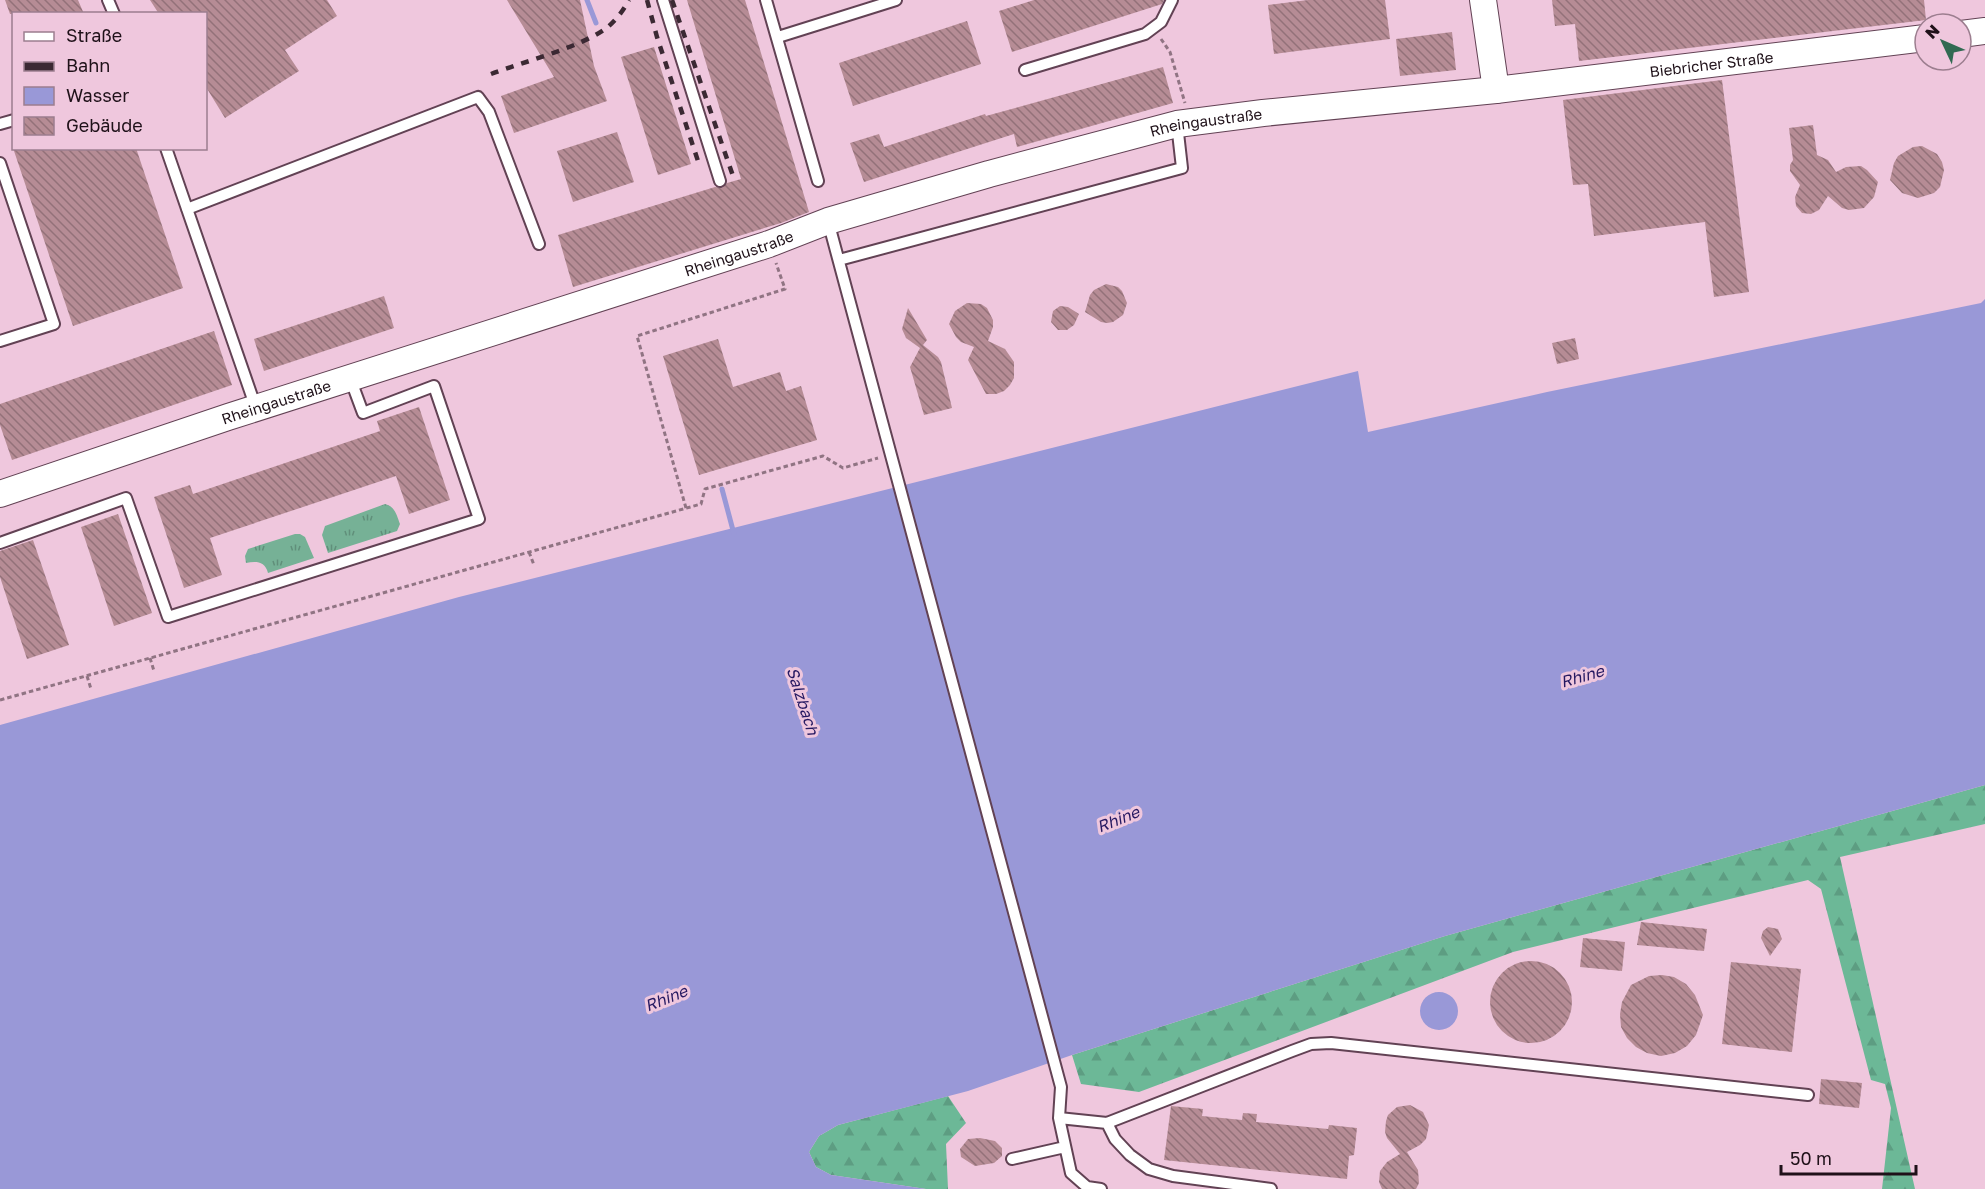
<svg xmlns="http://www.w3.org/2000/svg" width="1985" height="1189" font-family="'Golos Text',sans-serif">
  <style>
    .grass { fill: url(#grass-tufts) }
    .forest { fill: url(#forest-firs) }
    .water { fill: #9998d7 }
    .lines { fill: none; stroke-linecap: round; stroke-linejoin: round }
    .stream { stroke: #9998d7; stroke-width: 5 }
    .building { fill: url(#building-back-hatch) }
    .service-casing { stroke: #624254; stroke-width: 14 }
    .tertiary-casing { stroke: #624254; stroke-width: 28 }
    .path { stroke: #907483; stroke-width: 3; stroke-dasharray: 4.5 3; stroke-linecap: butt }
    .service { stroke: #fff; stroke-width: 10 }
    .tertiary { stroke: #fff; stroke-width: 26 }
    .rail { stroke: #3b2933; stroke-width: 4.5; stroke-dasharray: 8 8; stroke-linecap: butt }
    .labels { text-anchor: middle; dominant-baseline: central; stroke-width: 6; stroke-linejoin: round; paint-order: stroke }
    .street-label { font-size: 15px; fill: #1f1119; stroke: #efc7dd }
    .water-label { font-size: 16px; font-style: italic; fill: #261961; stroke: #efc7dd }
  </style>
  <defs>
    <pattern id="grass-tufts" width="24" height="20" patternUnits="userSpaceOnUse" patternTransform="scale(1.5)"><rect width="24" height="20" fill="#76b196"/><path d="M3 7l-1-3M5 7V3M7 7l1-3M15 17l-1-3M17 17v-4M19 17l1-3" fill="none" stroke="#608f7a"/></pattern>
    <pattern id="forest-firs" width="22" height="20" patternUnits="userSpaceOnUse" patternTransform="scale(1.5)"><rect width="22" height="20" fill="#6cb897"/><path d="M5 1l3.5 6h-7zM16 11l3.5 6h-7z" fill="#5d9d82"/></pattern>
    <pattern id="building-back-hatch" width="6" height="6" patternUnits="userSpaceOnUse" patternTransform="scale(1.5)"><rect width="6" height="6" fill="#b68c95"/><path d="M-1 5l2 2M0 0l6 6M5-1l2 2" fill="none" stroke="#937179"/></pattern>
  </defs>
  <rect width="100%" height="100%" fill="#efc7dd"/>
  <path class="grass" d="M385,504c10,2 12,12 15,20l-3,7 -69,22 -6,-18 3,-9z
    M295,534h5l5,3 9,21 -46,15c-3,-12 -12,-12 -22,-10l-1,-7 3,-7z"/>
  <path class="forest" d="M1985,785v39l-145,33 75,332h-33l9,-81 -6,-24 -14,-4 -50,-191 -13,-9 -295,72 -374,140 -58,-8 -9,-29 373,-119z
    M948,1096l18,27 -20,21 2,45h-22l-95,-14 -15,-8 -7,-15 10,-16 19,-11z"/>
  <path class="water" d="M1985,299v486l-540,151 -373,119 -104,36 -130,34 -19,11 -10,16 7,15 15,8 95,14h-926v-464l459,-128 899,-226 10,61 179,-40 434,-89z
    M1420 1011a19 19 0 1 1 38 0a19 19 0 1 1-38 0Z"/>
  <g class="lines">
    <path class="stream" d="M587,0l9,23
      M722,489l12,45"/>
  </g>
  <path class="building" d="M5,0h73l6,14h-74z
    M150,0h177l10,16 -52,34 14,21 -74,47 -19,-31v-73h-47z
    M507,0h73l14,66 13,35 -93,32 -13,-37 53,-19z
    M687,0h58l64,212 -28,11 -208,64 -15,-52 157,-48 7,1 5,-5 14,-4z
    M1034,0h130l-2,4 -150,48 -13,-41z
    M1308,0h77l5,39 -116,15 -6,-49z
    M1552,0h372l2,20 -347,41 -4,-37 -20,2z
    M967,21l14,43 -128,42 -14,-43z
    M1452,32l4,38 -56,6 -4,-37z
    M654,47l37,117 -33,11 -37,-118z
    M1163,67l10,36 -156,44 -3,-13 -150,48 -14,-39 29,-9 5,13 101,-33 1,2z
    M1722,80l27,212 -35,5 -9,-75 -111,14 -6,-52 -15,1 -10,-85z
    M1813,125l4,30 11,5 8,12 10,-5 15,-1 6,4 11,12 -4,15 -10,11 -15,2 -7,-2 -14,-12 -9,14 -8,4 -9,-1 -6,-7 -1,-9 5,-12 -10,-14v-6l3,-5 -4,-32z
    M617,132l17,50 -61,20 -16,-51z
    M1922,146l15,8 5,8 2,8 -4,17 -6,6 -16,5 -16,-5 -12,-13 4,-17 4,-7 15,-9z
    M13,148h123l47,140 -110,38z
    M1106,284l12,3 4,4 5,12 -4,12 -10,7 -6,1 -6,-1 -16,-10 5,-17 4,-5z
    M384,296l10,32 -130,43 -10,-32z
    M967,303l14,1 6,4 6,12v7l-5,14 17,8 9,13v16l-4,7 -6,6 -8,3h-10l-18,-34 6,-13 -13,-5 -5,-5 -7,-13 6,-13z
    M1060,306l8,1 11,7 -5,11 -7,5h-9l-7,-8 2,-11z
    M908,308l19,32 -4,5 15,12 3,5 11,46 -28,7 -14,-48 10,-19 -14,-10 -4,-9z
    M214,331l18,54 -220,75 -12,-35v-21z
    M1575,338l4,21 -22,5 -5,-21z
    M718,339l15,48 47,-15 6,19 15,-5 16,54 -118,35 -36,-119z
    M419,407l31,93 -41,14 -13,-38 -186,62 12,37 -38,13 -30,-91 36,-12 3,9 187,-63 -3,-10z
    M118,514l34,99 -38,13 -33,-99z
    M33,540l36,105 -42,14 -27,-82v-26z
    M1641,922l66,7 -3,22 -67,-6z
    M1768,927l10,2 4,10 -12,17 -9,-18 2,-7z
    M1583,938l42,4 -3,29 -42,-4z
    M1490 1002a41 41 0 1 1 82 0a41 41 0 1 1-82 0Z
    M1731,962l70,7 -9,83 -70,-8z
    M1662,975l12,2 12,7 9,11 8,20 -7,20 -9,11 -12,7 -14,3 -14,-3 -11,-6 -9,-9 -6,-11 -1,-13 2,-12 9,-17 18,-9z
    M1821,1079l41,4 -3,25 -40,-4z
    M1410,1105l13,7 6,13 -3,14 -6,6 -13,7 11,18 1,13 -3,6h-34l-3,-7 1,-11 7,-9 13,-8 -13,-16 -2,-6 1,-11 2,-6 9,-8z
    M1171,1106l32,3 -1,7 40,4 1,-7 14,1 -1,8 72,7 1,-4 28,3 -3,27 -5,1 -2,23 -183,-19z
    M980,1138l15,3 7,7v8l-8,7 -19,3 -14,-9 -1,-8 8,-10z"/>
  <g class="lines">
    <defs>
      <path id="service" d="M108,0l6,14
        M663,0l57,181
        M766,0l52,181
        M778,37l118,-37
        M1025,70l120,-36 16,-12 11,-22
        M0,124l14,-4
        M166,148l90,260
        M0,163l54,161 -54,17
        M187,209l291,-112 11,15 50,132
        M828,221l233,866 -2,31 12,55 16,14 14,2
        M839,260l343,-92 -5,-44
        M0,543l126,-45 42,119 311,-98 -45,-133 -71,27 -13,-35
        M1059,1118l48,5 8,16 15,16 19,14 24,7 98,13
        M1107,1123l185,-72 19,-7 20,-1 477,52
        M1012,1159l53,-12"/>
      <g id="tertiary">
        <path d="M1483,0l13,90"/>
        <path d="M1961,34l24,-3"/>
        <path id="s1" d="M0,494l228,-77 541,-173 59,-23 161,-47 188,-50 86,-11 233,-23 429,-52"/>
      </g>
    </defs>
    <use href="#service" class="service-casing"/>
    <use href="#tertiary" class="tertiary-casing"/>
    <path class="path" d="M1161,39l9,13 15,51
      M686,508l-49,-172 148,-47 -9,-26
      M529,552l5,13
      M150,658l4,13
      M87,676l4,13
      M0,700l701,-196 4,-15 118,-33 20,12 35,-10"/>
    <use href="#service" class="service"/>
    <use href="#tertiary" class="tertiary"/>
    <path class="rail" d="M647,0l10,37 41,124
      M672,0l61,176
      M491,74c32,-12 87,-26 114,-45 10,-7 18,-18 24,-29"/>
  </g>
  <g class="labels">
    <g class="street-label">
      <text stroke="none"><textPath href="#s1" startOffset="1772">Biebricher Straße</textPath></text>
      <text stroke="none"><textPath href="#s1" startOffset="1263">Rheingaustraße</textPath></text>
      <text stroke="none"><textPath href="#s1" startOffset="777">Rheingaustraße</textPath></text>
      <text stroke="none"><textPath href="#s1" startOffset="291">Rheingaustraße</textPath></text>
    </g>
    <g class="water-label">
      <text transform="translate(1582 676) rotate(-16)">Rhine</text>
      <text transform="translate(803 701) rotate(72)">Salzbach</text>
      <text transform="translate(1118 819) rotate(-22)">Rhine</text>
      <text transform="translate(666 998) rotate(-22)">Rhine</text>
    </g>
  </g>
  <rect x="12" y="12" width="195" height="138" fill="#efc7dd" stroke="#9c7e8f" stroke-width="1.5"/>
  <rect x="24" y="32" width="30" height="9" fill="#ffffff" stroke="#9c7e8f" stroke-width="1.5"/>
  <text x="66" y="42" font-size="18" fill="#1f1119">Straße</text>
  <rect x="24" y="62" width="30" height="9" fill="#3b2933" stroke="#9c7e8f" stroke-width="1.5"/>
  <text x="66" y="72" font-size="18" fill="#1f1119">Bahn</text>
  <rect x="24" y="87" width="30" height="18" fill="#9998d7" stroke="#9c7e8f" stroke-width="1.5"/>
  <text x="66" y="102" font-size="18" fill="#1f1119">Wasser</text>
  <rect x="24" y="117" width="30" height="18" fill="url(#building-back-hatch)" stroke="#9c7e8f" stroke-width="1.5"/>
  <text x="66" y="132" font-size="18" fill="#1f1119">Gebäude</text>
  <g transform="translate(1943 42) rotate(314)"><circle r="28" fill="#efc7dd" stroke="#9c7e8f" stroke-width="1.5"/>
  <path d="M0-4.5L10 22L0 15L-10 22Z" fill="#316a52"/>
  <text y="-9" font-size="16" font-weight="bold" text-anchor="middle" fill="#1f1119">N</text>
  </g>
  <path d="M1781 1165v9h135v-9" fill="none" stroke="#1f1119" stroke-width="3"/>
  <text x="1790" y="1165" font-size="18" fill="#1f1119" stroke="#efc7dd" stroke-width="4.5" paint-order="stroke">50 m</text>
</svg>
